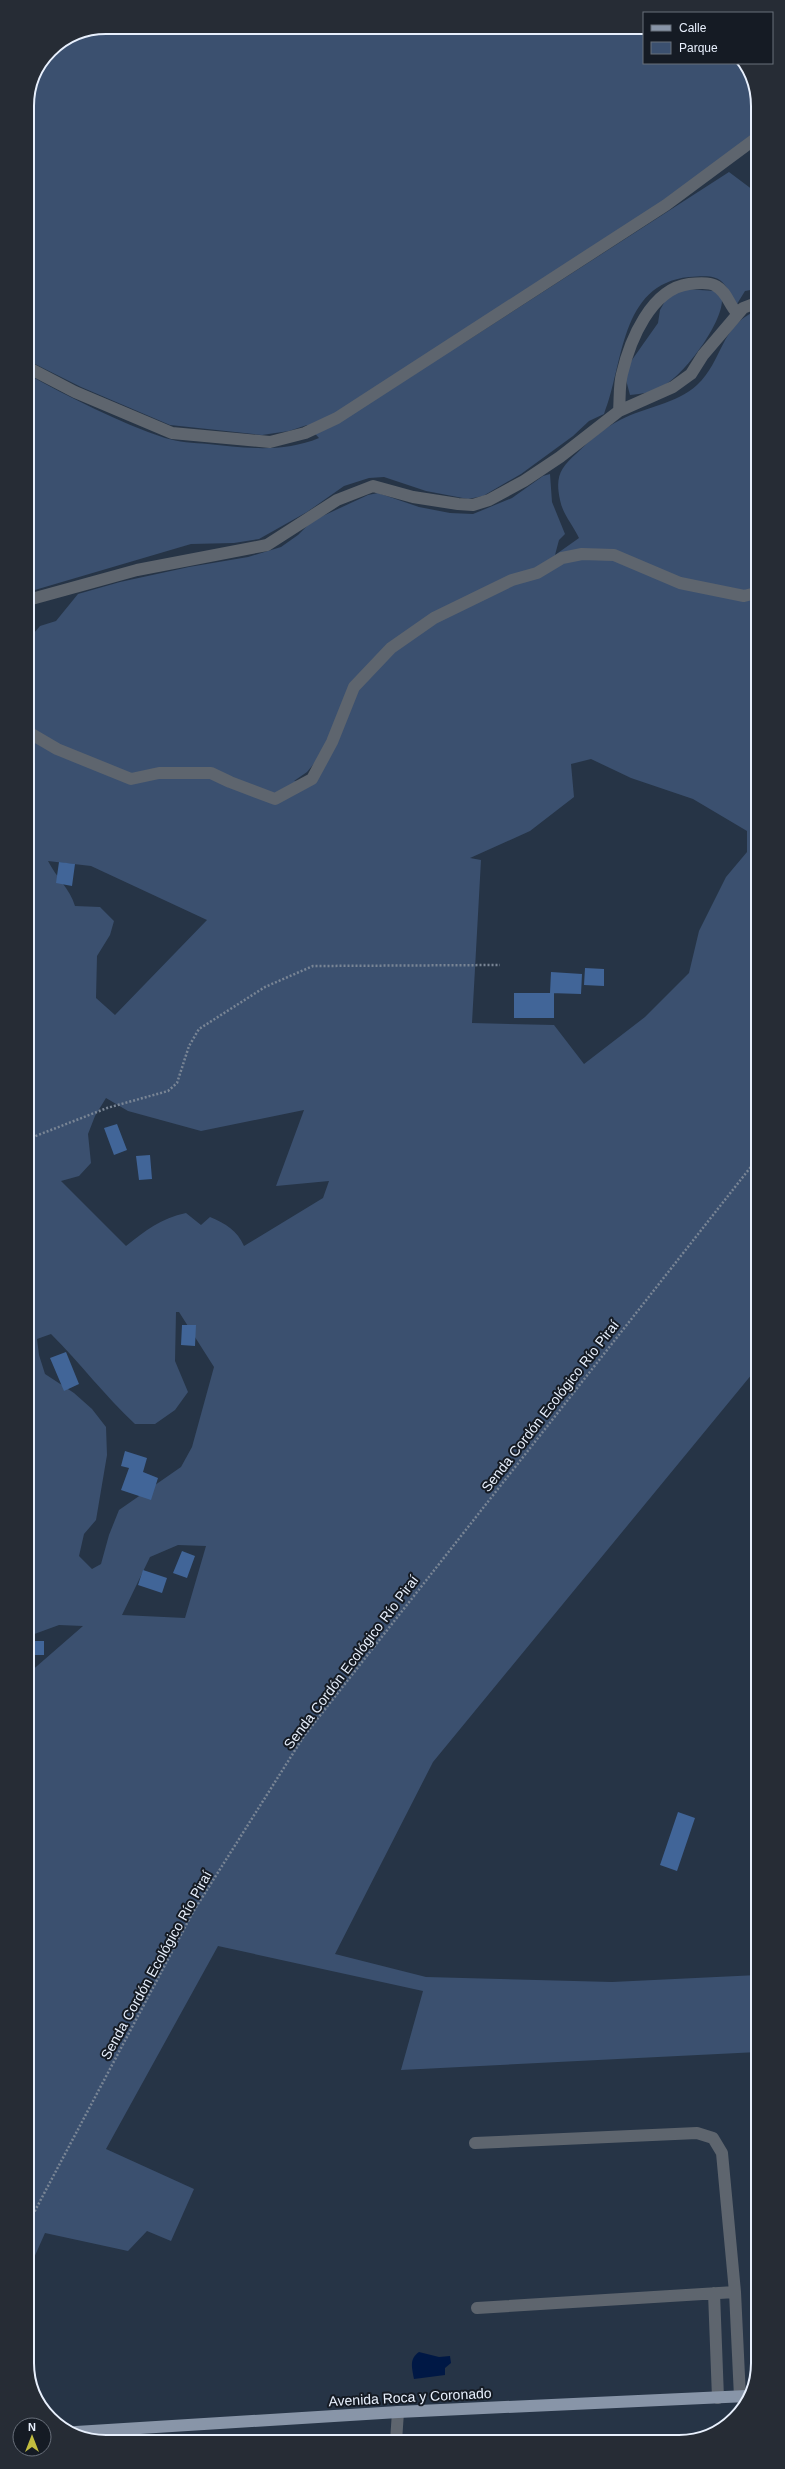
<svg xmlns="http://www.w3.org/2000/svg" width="785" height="2469" font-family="Helvetica,sans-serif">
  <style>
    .green { fill: #3b506f; fill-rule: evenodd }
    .water { fill: #001845 }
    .building { fill: #416598 }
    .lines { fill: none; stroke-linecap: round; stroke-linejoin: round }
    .path { stroke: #798595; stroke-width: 2.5; stroke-dasharray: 2 2; stroke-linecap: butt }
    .minor { stroke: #5e656e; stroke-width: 12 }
    .major { stroke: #8895a8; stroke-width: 12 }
    .labels { text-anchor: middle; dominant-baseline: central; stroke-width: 4; stroke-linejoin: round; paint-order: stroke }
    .street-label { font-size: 14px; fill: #e8f0fd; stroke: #151b24 }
    .rim { fill: none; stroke: #e8f0fd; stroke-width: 2 }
  </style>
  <rect width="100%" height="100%" fill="#263446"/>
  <path class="green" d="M106,27h538v36h97l14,23v53l-296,207 270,-174 24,18 2,-2 1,101 -11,2 -8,13c-16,-25 -14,-30 -48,-27 -70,7 -65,88 -85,137l-15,7 -16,15 -52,38 -38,22 -15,3 -42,-8 -42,-14 -15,1 -25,8 -37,26 -48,27 -25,4 -43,1 -163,48 -1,-218c44,24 91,48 138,64 13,4 29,5 43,6 37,4 75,9 111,-6l-12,-13 -18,6 -27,4 -92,-10 -89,-38 -54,-27v-64l3,-6 -3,-16v-169l6,-30 17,-25 26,-17z
    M685,289l30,2 7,8c1,24 -38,76 -59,87 -10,6 -21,8 -33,9l-4,-15 1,-13 31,-44 2,-13 9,-16z
    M756,311l1,1057 -324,394 -98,192 91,23 186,5 146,-7v77l-357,18 22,-79 -205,-45 -112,203 88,40 -23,52 -24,-10 -19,20 -83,-18 -16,36v-596l54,-47 -24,-1 -30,11 -1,-996 12,-14 16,-5 22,-27 42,-12 69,-15 59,-10 33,-10 17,-12 14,-14 56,-26 10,-2 41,14 31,6 23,1 39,-16 31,-22 7,-2 2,28 13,32 -6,6 -4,15 24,-17c-6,-13 -16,-23 -19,-38 -5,-23 0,-32 17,-47 13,-13 27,-25 43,-33 25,-13 56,-16 77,-35 26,-24 23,-59 59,-74zM591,759l40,19 62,21 54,32v21l-21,25 -27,54 -10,42 -44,44 -61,47 -30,-39 -82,-2 9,-163 -11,-2 60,-27 44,-34 -3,-33zM317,760l-5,19 -18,2 13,-9zM48,861l43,5 116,54 -92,95 -19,-17 1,-42 13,-21 4,-14 -14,-14 -25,-1c-5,-17 -19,-29 -27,-45zM106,1098l22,13 73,20 103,-21 -28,76 53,-5 -6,17 -79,48c-7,-16 -18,-22 -34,-29l-9,8 -15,-12c-25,5 -41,18 -60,33l-65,-65 18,-5 12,-13 -3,-29 7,-18zM176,1312h3l35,55 -22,80 -11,20 -62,43 -10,25 -8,29 -9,5 -13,-13 5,-22 12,-14 11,-65 -1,-28 -14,-18 -18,-16 -29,-19 -6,-19 -2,-16 14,-5c29,29 54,62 84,90h20l20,-14 13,-18 -13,-31zM178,1545l28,1 -21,72 -63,-3 28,-58z
    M384,2436v5h-100z"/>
  <path class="water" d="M419,2352l20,5 11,-1 1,7 -6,5v7l-31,4c-2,-12 -5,-20 5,-27z"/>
  <path class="building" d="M59,862l16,2 -3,22 -16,-3z
    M585,968l19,1v17l-20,-1z
    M551,972l31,2 -1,20 -31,-1z
    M514,993h40v25h-40z
    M117,1124l10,26 -13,5 -10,-27z
    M150,1155l2,24 -13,1 -3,-24z
    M182,1325h14l-1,21 -14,-1z
    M66,1352l13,32 -15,7 -14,-33z
    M125,1451l22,7 -4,14 15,6 -7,22 -30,-10 8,-22 -8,-2z
    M182,1551l13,5 -8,22 -14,-5z
    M143,1570l24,8 -5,15 -24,-8z
    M31,1641h13v14h-13z
    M678,1812l17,6 -18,53 -17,-6z"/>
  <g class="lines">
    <path class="path" d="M28,1139l79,-31 61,-17 9,-8 12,-37 10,-17 66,-42 48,-21 187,-1
      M29,2222l164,-310 111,-176 453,-577"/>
    <path class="minor" d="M27,367l48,25 97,41 98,9 35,-9 32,-15 329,-213 89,-66
      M619,411c1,-12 0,-26 3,-37 8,-34 29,-85 67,-90 8,-1 21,-2 27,2 12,7 12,18 22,28
      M28,600l109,-30 130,-25 70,-45 36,-14 40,11 45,7 15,1 16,-5 35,-19 36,-24 59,-46 54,-24 18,-13 12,-19 40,-47 13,-5
      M28,732l29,17 74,30 28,-6h52l19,9 45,17 37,-20 20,-37 22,-55 37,-39 43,-30 78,-38 25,-7 25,-15 20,-4 32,1 66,28 64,13 12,-3
      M475,2143l222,-10 16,5 9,15 13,139 5,105
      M714,2293l4,105
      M477,2308l258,-16
      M396,2441l2,-29"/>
    <path class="major" d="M76,2432l322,-20 349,-16"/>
  </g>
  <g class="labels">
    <g class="street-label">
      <text transform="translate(550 1406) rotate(-52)">Senda Cordón Ecológico Río Piraí</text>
      <text transform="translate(351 1662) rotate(-53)">Senda Cordón Ecológico Río Piraí</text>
      <text transform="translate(156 1965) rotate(-61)">Senda Cordón Ecológico Río Piraí</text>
      <text transform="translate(410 2397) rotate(-3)">Avenida Roca y Coronado</text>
    </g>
  </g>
  <path d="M0 0H785V2469H0ZM106 34H679A72 72 0 0 1 751 106V2363A72 72 0 0 1 679 2435H106A72 72 0 0 1 34 2363V106A72 72 0 0 1 106 34Z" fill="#262c35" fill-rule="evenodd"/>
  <path class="rim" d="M106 34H679A72 72 0 0 1 751 106V2363A72 72 0 0 1 679 2435H106A72 72 0 0 1 34 2363V106A72 72 0 0 1 106 34Z"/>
  <rect x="643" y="12" width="130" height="52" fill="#151b24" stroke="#69707b"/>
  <rect x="651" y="25" width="20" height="6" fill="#8895a8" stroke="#69707b"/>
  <text x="679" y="32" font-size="12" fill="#e8f0fd">Calle</text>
  <rect x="651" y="42" width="20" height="12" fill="#3b506f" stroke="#69707b"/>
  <text x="679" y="52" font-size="12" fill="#e8f0fd">Parque</text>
  <g transform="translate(32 2437)"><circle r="19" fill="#151b24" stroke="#69707b"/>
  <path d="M0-3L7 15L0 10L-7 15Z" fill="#c2bd3f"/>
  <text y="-6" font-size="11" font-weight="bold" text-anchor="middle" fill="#e8f0fd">N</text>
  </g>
</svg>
